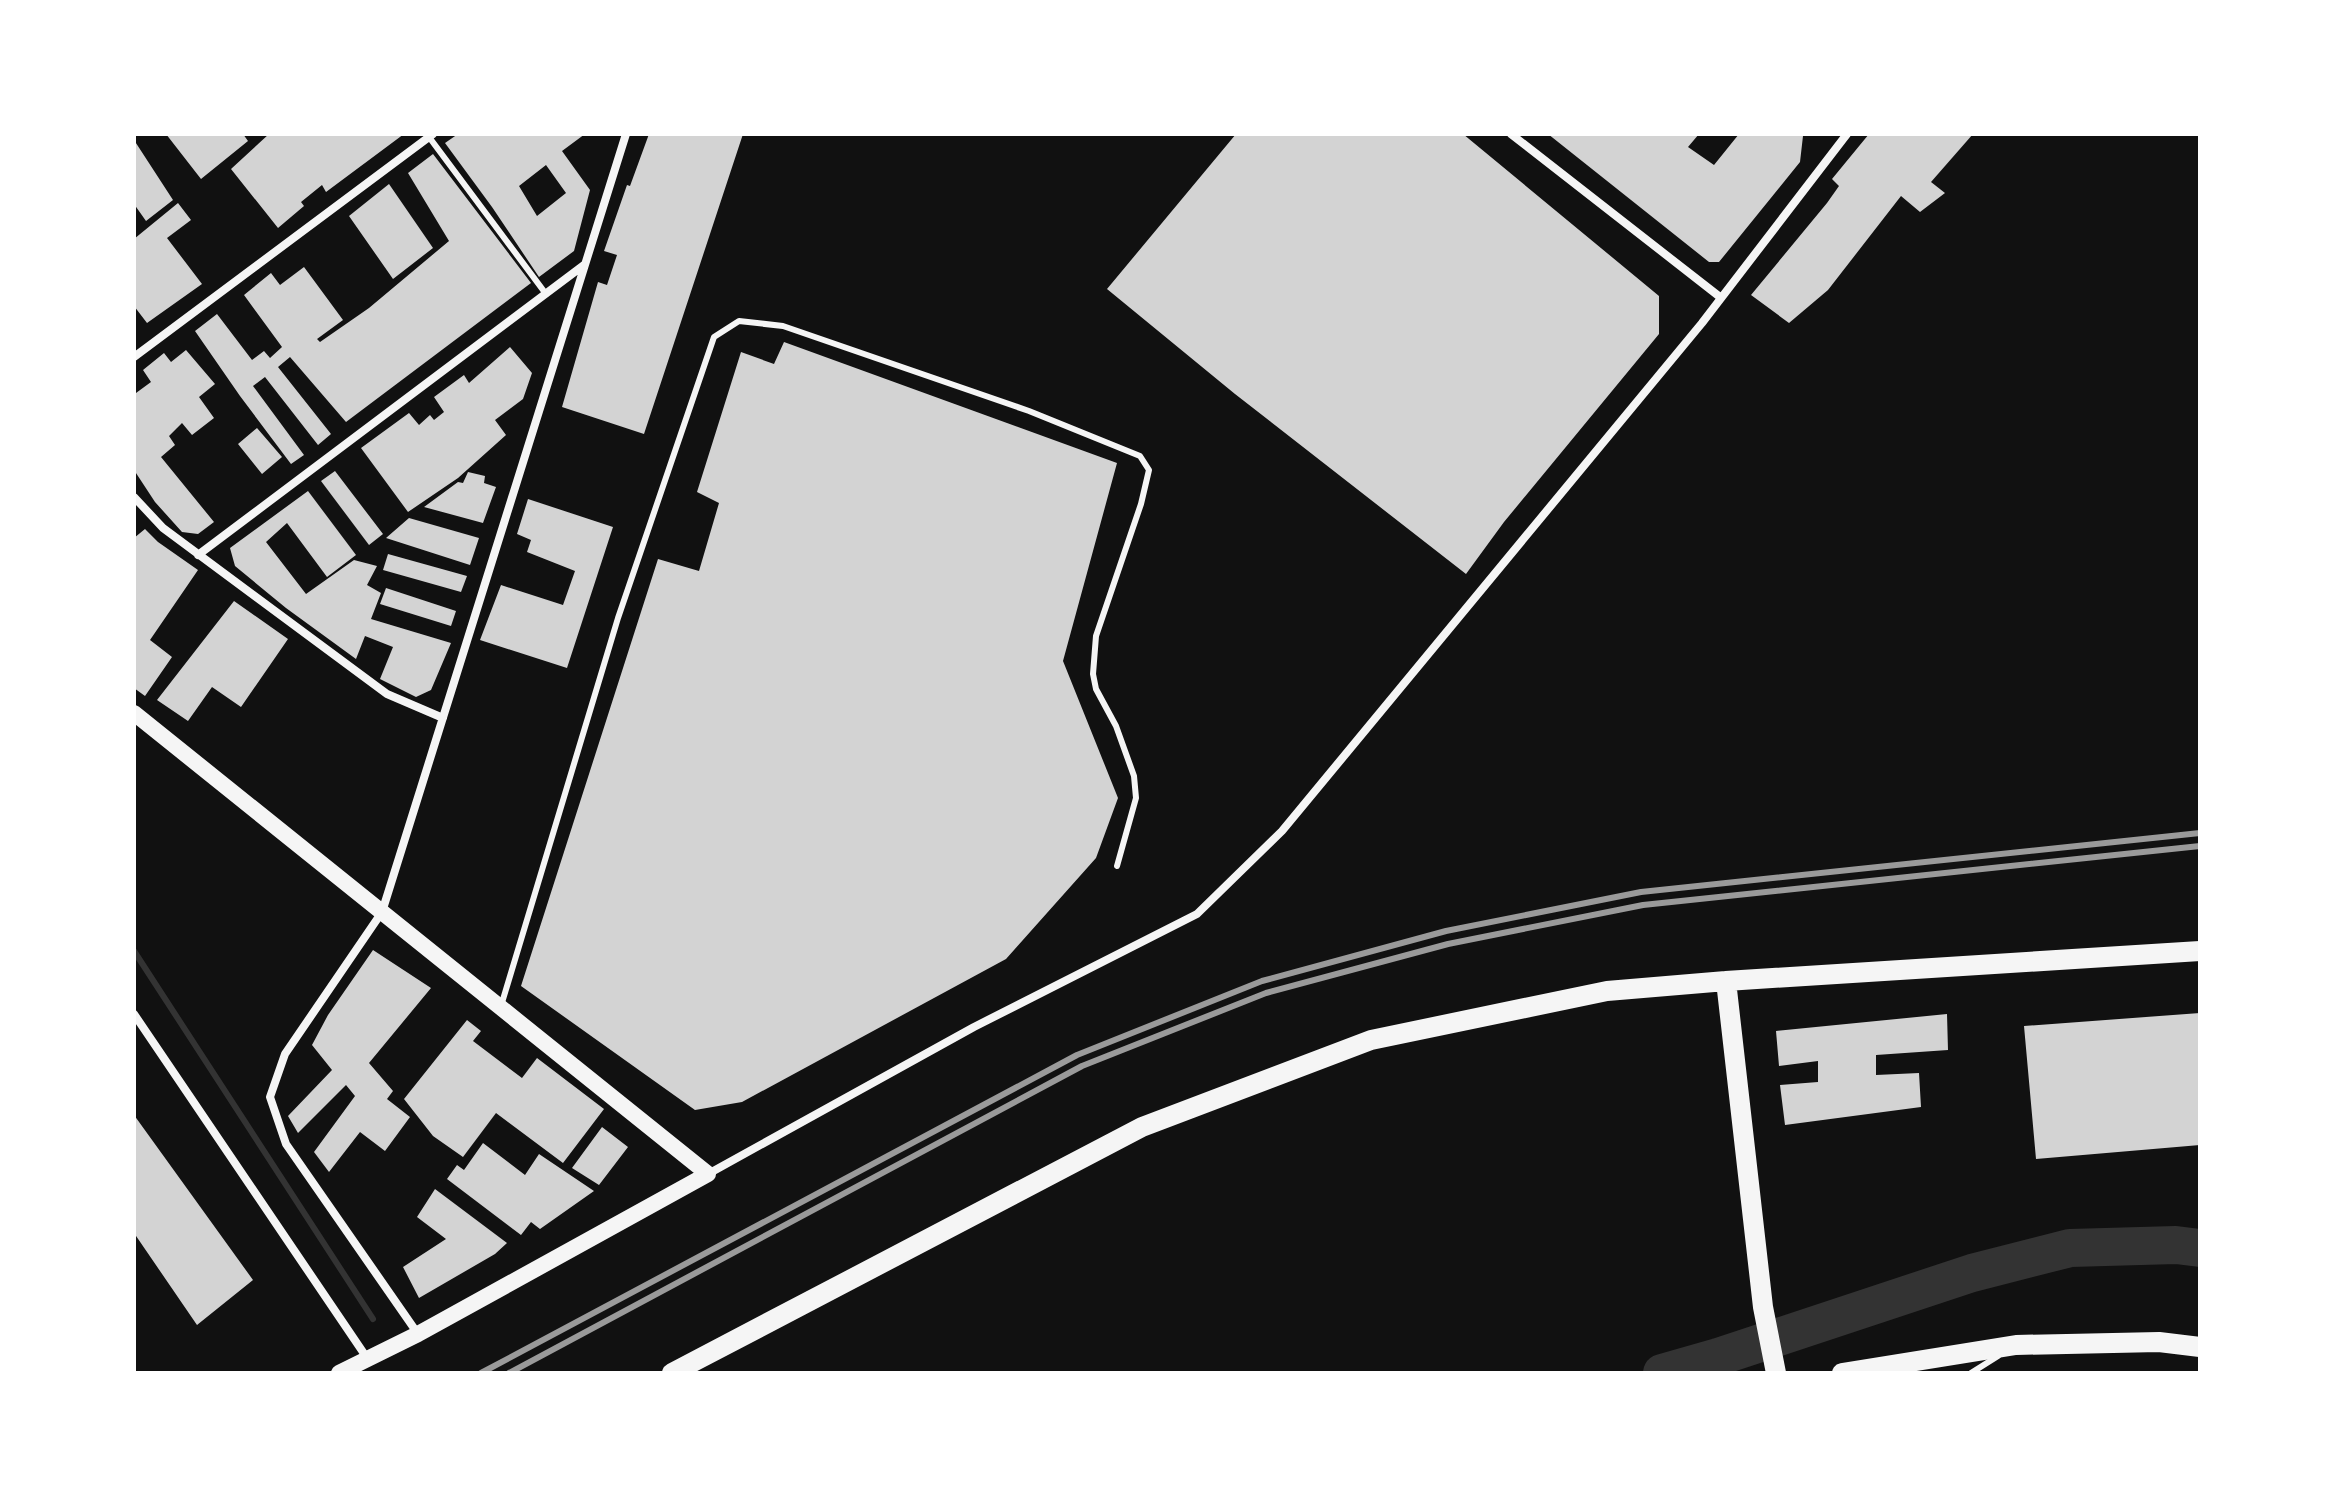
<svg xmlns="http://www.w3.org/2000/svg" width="2334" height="1507" font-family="'Fira Sans',sans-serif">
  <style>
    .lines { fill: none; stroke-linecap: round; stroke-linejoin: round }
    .stream { stroke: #333; stroke-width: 6 }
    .river { stroke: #333; stroke-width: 38 }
    .building { fill: #d3d3d3; fill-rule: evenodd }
    .service { stroke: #f5f5f5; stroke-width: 6 }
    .minor { stroke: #f5f5f5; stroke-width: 8 }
    .secondary { stroke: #f5f5f5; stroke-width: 16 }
    .primary { stroke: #f5f5f5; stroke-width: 20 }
    .rail { stroke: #9a9a9a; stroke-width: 6 }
  </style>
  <rect width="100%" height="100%" fill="#111"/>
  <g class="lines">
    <path class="stream" d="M134,951l239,368"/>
    <path class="river" d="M1662,1373l56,-16 254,-84 98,-25 106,-3 24,3"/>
  </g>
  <path class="building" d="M166,134h77l5,7 -47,38z
    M269,134h135l-78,58 -4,-7 -21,17 3,4 -26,22 -47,-59z
    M458,134h127l-23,17 28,39 -16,61 -35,26 -47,-70 -47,-64zM546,165l20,28 -29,23 -18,-30z
    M649,134h94l-99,300 -82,-27 36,-125 9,3 10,-30 -13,-4 23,-66 3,1z
    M1236,134h227l196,162v38l-155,188 -38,52 -231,-180 -128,-105z
    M1548,134h151l-11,13 26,18 25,-31h62l2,2 -3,26 -81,100h-10z
    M1869,134h104l-42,48 14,11 -25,19 -19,-16 -73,94 -39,33 -38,-28 76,-92 12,-17 -7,-7z
    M134,140l39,60 -27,21 -12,-17z
    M433,154l98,129 -185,139 -56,-65 -12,10 53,67 -13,11 -53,-68 -12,9 51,69 -13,9 -51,-68 -45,-65 22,-17 35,46 12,-9 6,7 12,-11 -38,-52 27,-22 9,12 24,-18 39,53 -26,19 3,3 49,-34 80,-67 -41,-68z
    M389,184l44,64 -40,31 -44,-63z
    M178,203l13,17 -24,18 35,46 -55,39 -13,-17v-67z
    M784,342l333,121 -54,198 55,137 -22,60 -90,101 -264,143 -47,8 -174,-124 137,-427 41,12 20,-68 -22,-11 44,-140 33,12z
    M510,347l22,26 -9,26 -28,21 11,15 -48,43 -50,34 -47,-64 48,-35 10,12 11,-10 4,5 10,-8 -10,-15 30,-22 5,8z
    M186,350l29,34 -16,13 15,21 -22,17 -10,-12 -13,13 6,9 -14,12 53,65 -16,12 -16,-2 -27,-30 -21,-32v-80l2,3 15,-11 -8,-12 21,-17 7,9z
    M257,428l25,29 -20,17 -24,-30z
    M335,471l48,63 -14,11 -48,-64z
    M468,472l17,4 -1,7 12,4 -13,36 -59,-16 34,-25 5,1z
    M308,491l48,64 -29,22 -40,-54 -21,19 40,52 48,-34 23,6 -10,19 14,8 -10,26 80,24 -20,47 -15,7 -36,-18 13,-32 -28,-11 -9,23 -70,-51 -51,-42 -5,-18z
    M528,499l85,28 -46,141 -87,-28 21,-55 62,20 12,-34 -48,-19 4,-12 -14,-6z
    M409,518l70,20 -9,27 -84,-27z
    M145,529l13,13 40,28 -48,70 22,17 -27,39 -11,-8v-150z
    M388,554l79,22 -6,16 -78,-22z
    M386,588l70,23 -5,15 -71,-22z
    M234,601l54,38 -47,68 -29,-20 -24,34 -31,-21z
    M373,950l58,38 -62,75 24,28 -6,8 23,18 -25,34 -25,-19 -31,40 -15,-20 41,-56 -9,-11 -48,48 -10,-17 44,-46 -20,-25 16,-30z
    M2200,1013v132l-164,14 -12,-133z
    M1947,1014l1,36 -72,5v20l43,-2 2,34 -136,18 -5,-40 38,-3v-21l-39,5 -3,-35z
    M467,1020l14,11 -8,10 49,37 15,-20 67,51 -41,54 -67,-50 -33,44 -30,-21 -29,-37z
    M134,1115l119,165 -56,45 -63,-92z
    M602,1127l26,20 -29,38 -27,-17z
    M483,1143l42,32 14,-21 55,37 -54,38 -9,-7 -10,13 -74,-56 10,-14 7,5z
    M435,1189l72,54 -12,11 -76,44 -16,-31 43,-28 -29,-22z"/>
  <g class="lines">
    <path class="service" d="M429,137l117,157
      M501,1006l117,-388 96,-281 25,-16 44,5 246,85 111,45 9,14 -8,34 -45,132 -3,38 3,15 20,37 18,50 2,22 -19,68
      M1971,1373l27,-17"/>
    <path class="minor" d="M1511,134l209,163
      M134,357l299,-223
      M134,497l29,31 224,166 56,24
      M198,555l386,-290
      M134,1014l233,344
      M708,1174l266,-147 223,-113 85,-83 420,-508 145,-189
      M418,1334l-132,-190 -16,-47 15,-43 97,-142 244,-778"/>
    <path class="secondary" d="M134,713l574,461 -290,160 -79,39"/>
    <path class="primary" d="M1726,981l37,326 13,66
      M672,1373l470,-246 229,-87 236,-49 119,-10 474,-30
      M1842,1373l174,-28 143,-3 41,5"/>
    <path class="rail" d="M481,1373l596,-318 185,-74 184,-50 195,-39 559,-59
      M509,1373l573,-307 184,-73 182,-49 195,-39 557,-59"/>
  </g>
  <rect width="2334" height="1507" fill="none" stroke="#ffffff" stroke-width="272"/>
</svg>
